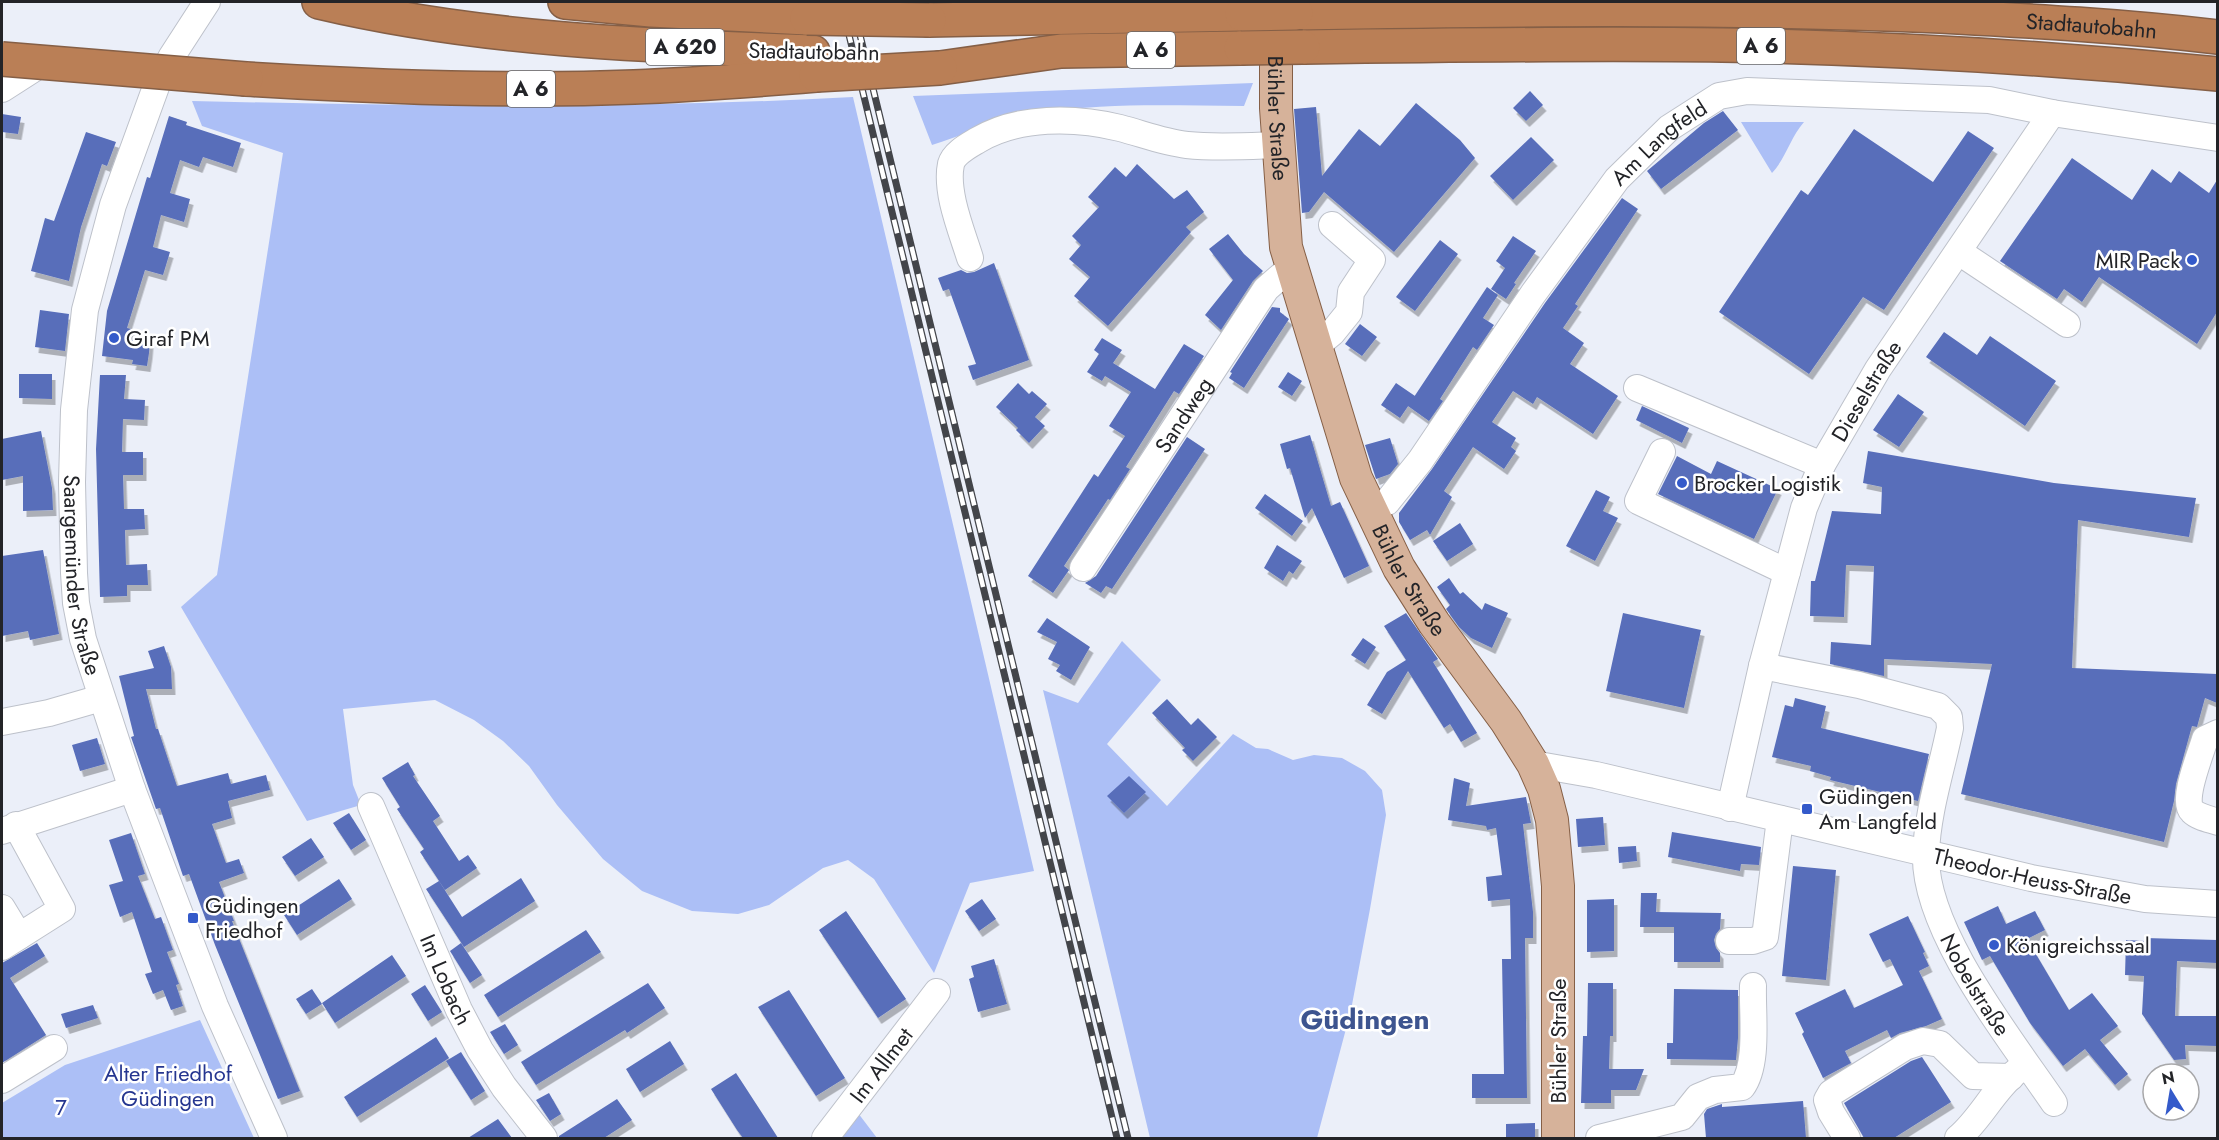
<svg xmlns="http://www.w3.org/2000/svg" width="2219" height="1140" font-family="Jost,sans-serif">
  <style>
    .green { fill: #acbff6 }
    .building { fill: #586eba; filter: url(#shadow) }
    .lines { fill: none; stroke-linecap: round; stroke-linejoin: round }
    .minor-casing { stroke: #bdc1ca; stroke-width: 28 }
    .major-casing { stroke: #855f46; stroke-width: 34 }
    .highway-casing { stroke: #855f46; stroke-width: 36 }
    .minor { stroke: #fff; stroke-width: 26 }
    .major { stroke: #d6b29a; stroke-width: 32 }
    .highway { stroke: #ba7f56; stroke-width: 33 }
    .rail-casing { stroke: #43454a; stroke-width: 7 }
    .rail { stroke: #fff; stroke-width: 4.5; stroke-dasharray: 14; stroke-linecap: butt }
    .highway-bridge-casing { stroke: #855f46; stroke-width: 36; stroke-linecap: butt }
    .highway-bridge { stroke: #ba7f56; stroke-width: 33 }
    .poi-dot { fill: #345aca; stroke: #fff; stroke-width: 2 }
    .labels { text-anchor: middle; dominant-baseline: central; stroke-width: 5; stroke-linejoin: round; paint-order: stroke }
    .shield { fill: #fff; stroke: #656668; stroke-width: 1.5 }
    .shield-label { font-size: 21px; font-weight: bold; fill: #232428 }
    .street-label { font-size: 22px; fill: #232428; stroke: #fff }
    .poi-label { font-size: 22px; fill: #232428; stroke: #fff; text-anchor: start }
    .park-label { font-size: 22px; fill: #253690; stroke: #fff }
    .district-label { font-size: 28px; font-weight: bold; fill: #3d548f; stroke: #fff }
  </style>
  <defs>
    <filter id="shadow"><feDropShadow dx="3.5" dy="6" stdDeviation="0" flood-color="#0004"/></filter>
  </defs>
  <rect width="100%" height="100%" fill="#ebeff9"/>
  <path class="green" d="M1253,83l-9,23c-67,0 -136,-4 -202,7 -38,5 -74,20 -110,32l-19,-49z
    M853,97l181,774 -64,12 -36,90 -60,-94 -26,-19 -25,8 -54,37 -31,9 -46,-3 -50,-20 -39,-32 -46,-54 -28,-39 -26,-25 -29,-21 -39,-20 -92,9 10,76 8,20 -54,16 -126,-214 36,-32 66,-422 -81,-27 -10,-25c221,5 441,8 661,-4z
    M1741,122h63c-14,16 -18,36 -32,51z
    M1122,641l39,39 -54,64 60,62 66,-72 23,14 12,1 25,11 21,-5 28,3 23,13 17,19 4,25 -16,94 -19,101 -34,128h-167l-107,-448 35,13z
    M200,1020l54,118h-252v-35l63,-38z
    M858,1113l19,25h-39z"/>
  <path class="building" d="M1530,91l13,14 -17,16 -13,-13z
    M1416,103l44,37 15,18 -81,94 -70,-60 -15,20 -7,1 -8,-104 22,-2 6,69 37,-47 21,17z
    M1723,111l15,19 -77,59 -14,-18 57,-48z
    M2,114l19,3 -3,17 -16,-2z
    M169,116l18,6 -1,3 55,18 -8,24 -30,-10 -4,10 -19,-7 -10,33 20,6 -6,23 -23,-7 -8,32 17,5 -7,23 -18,-5 -18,58 4,1 -1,11 20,1 -1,12 -2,13 -15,-2 1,-4 -31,-4 5,-45 40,-134 3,1z
    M1854,129l79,53 35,-51 26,17 -110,162 -21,-13 -54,77 -90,-62 82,-122 7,5z
    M86,132l30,10 -9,24 -5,-2 -21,63 -12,54 -38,-10 14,-53 9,3z
    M1531,137l23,23 -41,40 -23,-24z
    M2072,158l60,42 20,-31 19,14 8,-12 30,22 8,-13v132l-20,32 -98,-67 -17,25 -18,-13 -7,10 -57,-38z
    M1137,164l37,35 13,-9 17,22 -18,15 5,5 -83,94 -34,-30 16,-19 -21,-18 12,-14 -9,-9 27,-29 -11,-10 27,-30 11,10z
    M1622,198l16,11 -63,95 3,2 -15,22 21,15 -14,21 48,32 -25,38 -56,-37 -4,7 -20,-13 -21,31 24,16 -5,9 5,4 -12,18 -31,-22 -29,44 8,6 -22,38 -3,-5 -17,10 -11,-18v-9l33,-44 113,-166z
    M1228,234l16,20 19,17 -10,10 -32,49 -16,-15 28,-35 -24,-31z
    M1513,236l23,15 -22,32 2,1 -10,15 -15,-10 14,-21 -9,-7z
    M1440,240l18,14 -43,57 -19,-14z
    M994,263l35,97 -56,20 -5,-14 8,-2 -27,-75 -6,2 -5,-13 23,-8 6,3 7,-1z
    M1487,287l11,8 -15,23 11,7 -17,25 -4,-3 -33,52 3,2 -14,20 -21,-15z
    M1272,307l8,1v4l9,7 -45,69 -15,-10 3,-5 -2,-1z
    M40,310l29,4 -4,37 -30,-4z
    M1360,324l17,13 -15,19 -17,-12z
    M1944,332l33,23 13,-19 66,45 -31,45 -99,-69z
    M1102,338l20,12 -9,13 42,26 29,-45 20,12 -25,38 -5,-3 -48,76 4,2 -20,31 -2,-1 -44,67 5,4 -16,23 -25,-17 66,-102 4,3 27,-41 -16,-10 22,-34 -26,-16 -3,5 -15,-9 12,-18 -5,-4z
    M1288,372l14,9 -10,15 -14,-9z
    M19,374h33v25l-33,-1z
    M100,375h26l-2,24 21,1 -1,20 -21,-1 -1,33h21v23h-20l1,34h20l1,20 -20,1 1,35 21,-1 1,21h-21v11l-27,1 -4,-148z
    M1018,383l11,11 3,-3 15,13 -12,13 10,9 -16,17 -13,-13 2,-2 -22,-21z
    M1396,383l19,13 -15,22 -19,-13z
    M1898,394l26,18 -25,35 -26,-17z
    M1642,406l47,22 -7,15 -46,-23z
    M41,431l11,57 1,22 -30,1v-35l-21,4v-41z
    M1310,435l21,71 9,-4 29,64 -25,12 -32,-70 -7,10 -15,-50 -3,1 -7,-25z
    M1187,437l18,12 -93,140 -6,-3 -5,7 -16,-10 11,-7z
    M1390,438l8,26 -8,10 -14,5 -11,-34z
    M1868,451l186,32 142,15 -7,39 -111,-17 -6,148 145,6v29l-12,-5 -8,29 -5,-1 -16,58 -2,17 -10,41 -203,-48 31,-130 -108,-5v17l-54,-12 1,-22 40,3 3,-79 -28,-1 -2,52 -34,-1 1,-35h4l17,-70 49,3 1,-27 -19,-4z
    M1677,456l34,18 6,-13 61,28 -24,50 -96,-45z
    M1596,490l14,7 -7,14 15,7 -23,43 -29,-15z
    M1265,494l38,27 -11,15 -37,-28z
    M1460,523l13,21 -26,17 -14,-20z
    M1277,545l25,16 -9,13 -4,-3 -6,10 -19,-13z
    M43,550l16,84 -29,6 -2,-9 -26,5v-80z
    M1449,578l11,16 3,-2 19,18 3,-7 23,10 -16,35 -21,-10 -12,-11 -13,-18 4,-4 -13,-18z
    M1406,613l32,46 -5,3 44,71 -16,9 -11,-18 -6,4 -36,-57 -26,43 -15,-9 20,-33 19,-12 -22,-34z
    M1623,613l78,17 -17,78 -78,-17z
    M1047,618l43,29 -19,33 -15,-9 4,-6 -12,-6 9,-17 -20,-10z
    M1363,638l13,9 -11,17 -14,-9z
    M164,646l7,21 1,22h-26l10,40h2l19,57 51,-13 3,11 35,-9 4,15 -42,11 4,17 -20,6 14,39 13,-4 5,14 -25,9 15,39h-2l68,170 -22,8 -63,-154 -26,-71 -6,2 -23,-68 -4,1 -25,-72 3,-1 -15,-60 35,-8 -6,-17z
    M1795,698l31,8 -5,22 108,26 -11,47 -88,-21 1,-3 -21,-6 1,-5 -39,-9 13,-52 8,2z
    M1167,699l24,26 7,-7 19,19 -24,24 -11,-11 3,-2 -33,-35z
    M97,738l8,26 -25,7 -8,-26z
    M408,762l7,13 -2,1 27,40 -7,5 26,40 9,-6 9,13 -32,22 -25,-38 4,-3 -27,-40 3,-2 -18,-29z
    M1129,776l17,16 -22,21 -17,-17z
    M1454,778l16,5 -4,23 60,-9 5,26 -8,1 10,88v26h-8l2,160h-55v-24h32l-2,-115h9l-1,-60 -22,2 -2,-24 16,-2 -6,-47 -9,2 -1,-4 -38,-6z
    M349,813l17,27 -15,10 -18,-27z
    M1603,817l2,28 -27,2 -2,-28z
    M1672,832l89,15 -2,18 -18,-1 -1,7 -72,-14z
    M131,833l14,41 -7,2 17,43 6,-2 12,33 -6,2 12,32 -3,1 7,21 -12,4 -8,-20 -10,4 -8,-20 7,-2 -20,-60 -12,5 -11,-32 14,-4 -14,-41z
    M311,838l13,19 -29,19 -13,-19z
    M1636,846l1,15 -18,2 -1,-16z
    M1793,866l43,4 -10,110 -44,-4z
    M521,878l14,23 -71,46 -38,-58 13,-8 23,36z
    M339,879l13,20 -55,36 -13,-20z
    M1641,893h16l-1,19 65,1 -1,16 -4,5 -2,6 2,8 4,5v9h-46v-35h-34z
    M982,899l14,20 -17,12 -14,-20z
    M1614,899v52l-27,1v-52z
    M1998,906l8,18 29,-13 10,19 -18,9 42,71 23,-17 26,33 -18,14 28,34 -13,11 -30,-36 -22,17 -33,-43 -40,-67 -8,4 -18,-38z
    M846,911l60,88 -28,19 -59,-88z
    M1908,916l17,36 -2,1 6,13 -10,5 23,48 -16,7 -26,7 -9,5 -4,-8 -42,21 6,12 -28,15 -21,-44 2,-2 -9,-19 50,-24 9,19 49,-23 -13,-26 -7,3 -14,-28z
    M586,930l15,22 -103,65 -14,-22z
    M2145,938l72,2v23l-40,-2 -2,55h42v30l-32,-1 1,14 -12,1 -32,-46 2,-38 -19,-1 1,-35 19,1z
    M37,943l8,13 -35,22 36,57 -44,28v-100z
    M461,943l21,32 -12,8 -20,-32z
    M392,955l14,21 -71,47 -13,-20z
    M994,959l13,45 -29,8 -9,-33 5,-2 -3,-11z
    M648,983l17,25 -38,25 -2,-3 -89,55 -15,-23z
    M1588,983h25v53h-3l-1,33h35l-8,21h-25v13h-30l2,-67h4z
    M425,985l17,27 -14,9 -17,-27z
    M312,989l10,15 -16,10 -10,-15z
    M1674,989l64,1v48l-2,22 -69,-1v-16h6z
    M789,990l56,88 -29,18 -58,-89z
    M93,1005l5,13 -32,10 -5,-14z
    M505,1024l13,21 -14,9 -14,-22z
    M436,1037l13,21 -92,59 -13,-20z
    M670,1041l14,23 -44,28 -14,-23z
    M461,1052l24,39 -14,9 -25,-39z
    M1922,1057l29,45 -57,36h-30l-20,-35 67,-42z
    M736,1073l26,40 16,25h-35l-6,-8 -26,-41z
    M549,1093l12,21 -11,7 -14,-21z
    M617,1099l15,21 -28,18h-45v-2z
    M1803,1101l3,37h-100l-2,-24 3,-5 15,-5v3z
    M498,1119l14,19h-44z
    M1535,1123v15h-29v-14z"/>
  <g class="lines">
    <defs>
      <g id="minor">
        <path id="s1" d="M207,2l-35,54 -15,28 -44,121 -28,105 -11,100 -2,72 2,91 2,30 7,36 49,150 83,217 59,132"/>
        <path d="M2,89l39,-25h10"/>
        <path d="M1959,252l108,72"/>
        <path d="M970,258c-8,-26 -25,-66 -19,-94 3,-11 17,-18 27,-24 40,-24 97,-23 142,-12 23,6 43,14 67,17 29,3 61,1 91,0"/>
        <path d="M1315,347l17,-14 17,-21 2,-20 21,-32 -40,-35"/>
        <path d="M1637,388l185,77"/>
        <path d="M1662,452l-24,49 149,71"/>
        <path id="s2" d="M1370,509l17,-7 33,-41 113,-167 84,-115 52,-51 50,-32 28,-5 242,9 63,13 166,25"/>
        <path id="s3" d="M1083,568l183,-279 15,-13 12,-4"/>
        <path id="s4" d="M1762,666l97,19 79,21 11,11 1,11c-8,40 -23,85 -24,126 -3,76 86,187 128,249"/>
        <path d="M2,722l47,-9 52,-15"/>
        <path d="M2218,733l-13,6c-4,14 -24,62 -13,72 6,6 17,8 26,11"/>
        <path id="s5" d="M1533,764l63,11 435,103 114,21 73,5"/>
        <path id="s6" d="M371,806l88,204 21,40 24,37 40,51"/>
        <path id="s7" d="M1730,808l32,-142 42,-158 18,-43 56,-96 174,-256"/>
        <path d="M2,831l130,-42"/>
        <path d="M2,908l17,28"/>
        <path d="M1729,941h24l12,-4 15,-118"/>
        <path d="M2,947l60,-38 -46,-84"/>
        <path d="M2,1080l52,-32"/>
        <path id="s8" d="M825,1138l112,-146"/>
        <path d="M1599,1138l83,-21 16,-20 17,-7 27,-3c17,-23 10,-73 11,-101"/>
        <path d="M1847,1138l-16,-26 -4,-12 4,-7 74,-46 18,-6 17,3 33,32 38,1"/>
        <path d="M1958,1138c23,-19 35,-48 59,-67"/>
      </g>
      <g id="major">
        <path id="s9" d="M1276,20v88l10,139 70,231 43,90 35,55 72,98 27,43 11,25 8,31 6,66v252"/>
      </g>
      <g id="highway">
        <path d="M319,2c161,38 329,44 494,50"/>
        <path d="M565,2l86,8 156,8"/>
        <path id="s10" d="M1296,13c215,-4 429,-6 644,3 93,5 185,10 278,21"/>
        <path d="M929,20l313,-6"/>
        <path d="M1303,47c140,-2 279,-4 419,-2 165,3 331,13 496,29"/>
        <path d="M940,68l121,-17 180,-3"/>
        <path d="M246,79c129,8 258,13 388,8 60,-2 121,-7 182,-12"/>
      </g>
    </defs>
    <use href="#minor" class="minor-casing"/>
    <use href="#major" class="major-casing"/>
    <use href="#highway" class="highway-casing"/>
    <use href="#minor" class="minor"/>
    <use href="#major" class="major"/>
    <use href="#highway" class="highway"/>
    <defs>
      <path id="rail" d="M841,2l276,1136
        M852,2l276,1136"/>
    </defs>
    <use href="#rail" class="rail-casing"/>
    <use href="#rail" class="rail"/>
    <defs>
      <path id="highway-bridge" d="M1242,14l54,-1
        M807,18l122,2
        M1241,48l62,-1
        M2,59l244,20
        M816,75l124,-7"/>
    </defs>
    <use href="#highway-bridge" class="highway-bridge-casing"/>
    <use href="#highway-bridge" class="highway-bridge"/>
  </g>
  <g class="poi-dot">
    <circle cx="2192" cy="260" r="6"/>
    <circle cx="114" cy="338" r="6"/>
    <circle cx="1682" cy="483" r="6"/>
    <rect x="1801" y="803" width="12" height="12" rx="3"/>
    <rect x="187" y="912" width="12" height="12" rx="3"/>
    <circle cx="1994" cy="945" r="6"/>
  </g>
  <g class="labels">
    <g class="shield">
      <rect x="1737" y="28" width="48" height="36" rx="4.5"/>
      <rect x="646" y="29" width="78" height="36" rx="4.5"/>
      <rect x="1127" y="32" width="48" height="36" rx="4.5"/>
      <rect x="507" y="71" width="48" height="36" rx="4.5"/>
    </g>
    <g class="shield-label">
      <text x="1761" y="46">A 6</text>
      <text x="685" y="47">A 620</text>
      <text x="1151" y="50">A 6</text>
      <text x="531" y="89">A 6</text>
    </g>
    <g class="street-label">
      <text stroke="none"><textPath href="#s10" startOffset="796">Stadtautobahn</textPath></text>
      <text transform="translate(814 51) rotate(1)">Stadtautobahn</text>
      <text stroke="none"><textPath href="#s9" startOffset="98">Bühler Straße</textPath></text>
      <text stroke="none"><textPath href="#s2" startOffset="471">Am Langfeld</textPath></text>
      <text stroke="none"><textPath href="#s7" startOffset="442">Dieselstraße</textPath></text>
      <text stroke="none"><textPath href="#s3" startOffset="183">Sandweg</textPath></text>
      <text stroke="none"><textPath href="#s1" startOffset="600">Saargemünder Straße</textPath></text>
      <text stroke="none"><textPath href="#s9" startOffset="584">Bühler Straße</textPath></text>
      <text stroke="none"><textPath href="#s5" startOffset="512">Theodor-Heuss-Straße</textPath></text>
      <text stroke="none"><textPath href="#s6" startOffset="189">Im Lobach</textPath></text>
      <text stroke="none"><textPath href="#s4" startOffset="477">Nobelstraße</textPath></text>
      <text transform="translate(1558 1041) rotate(-90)">Bühler Straße</text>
      <text stroke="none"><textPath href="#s8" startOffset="92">Im Allmet</textPath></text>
    </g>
    <g class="poi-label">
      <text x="2180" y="260" text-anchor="end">MIR Pack</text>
      <text x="126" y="338">Giraf PM</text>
      <text x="1694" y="483">Brocker Logistik</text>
      <text x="1819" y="796">Güdingen<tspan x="1819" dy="25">Am Langfeld</tspan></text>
      <text x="205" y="905">Güdingen<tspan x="205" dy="25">Friedhof</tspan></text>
      <text x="2006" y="945">Königreichssaal</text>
    </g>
    <g class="park-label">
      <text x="168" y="1073">Alter Friedhof<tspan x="168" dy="25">Güdingen</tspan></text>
      <text x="61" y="1107">7</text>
    </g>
    <g class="district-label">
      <text x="1365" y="1019">Güdingen</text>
    </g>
  </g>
  <rect width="2219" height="1140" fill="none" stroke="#232428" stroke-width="6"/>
  <g transform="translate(2171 1092) rotate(349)"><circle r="28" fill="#ffffff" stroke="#a7a7a9" stroke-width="1.5"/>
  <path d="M0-4.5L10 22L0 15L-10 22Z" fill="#345aca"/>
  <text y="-9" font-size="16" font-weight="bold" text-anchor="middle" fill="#232428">N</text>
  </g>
</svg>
